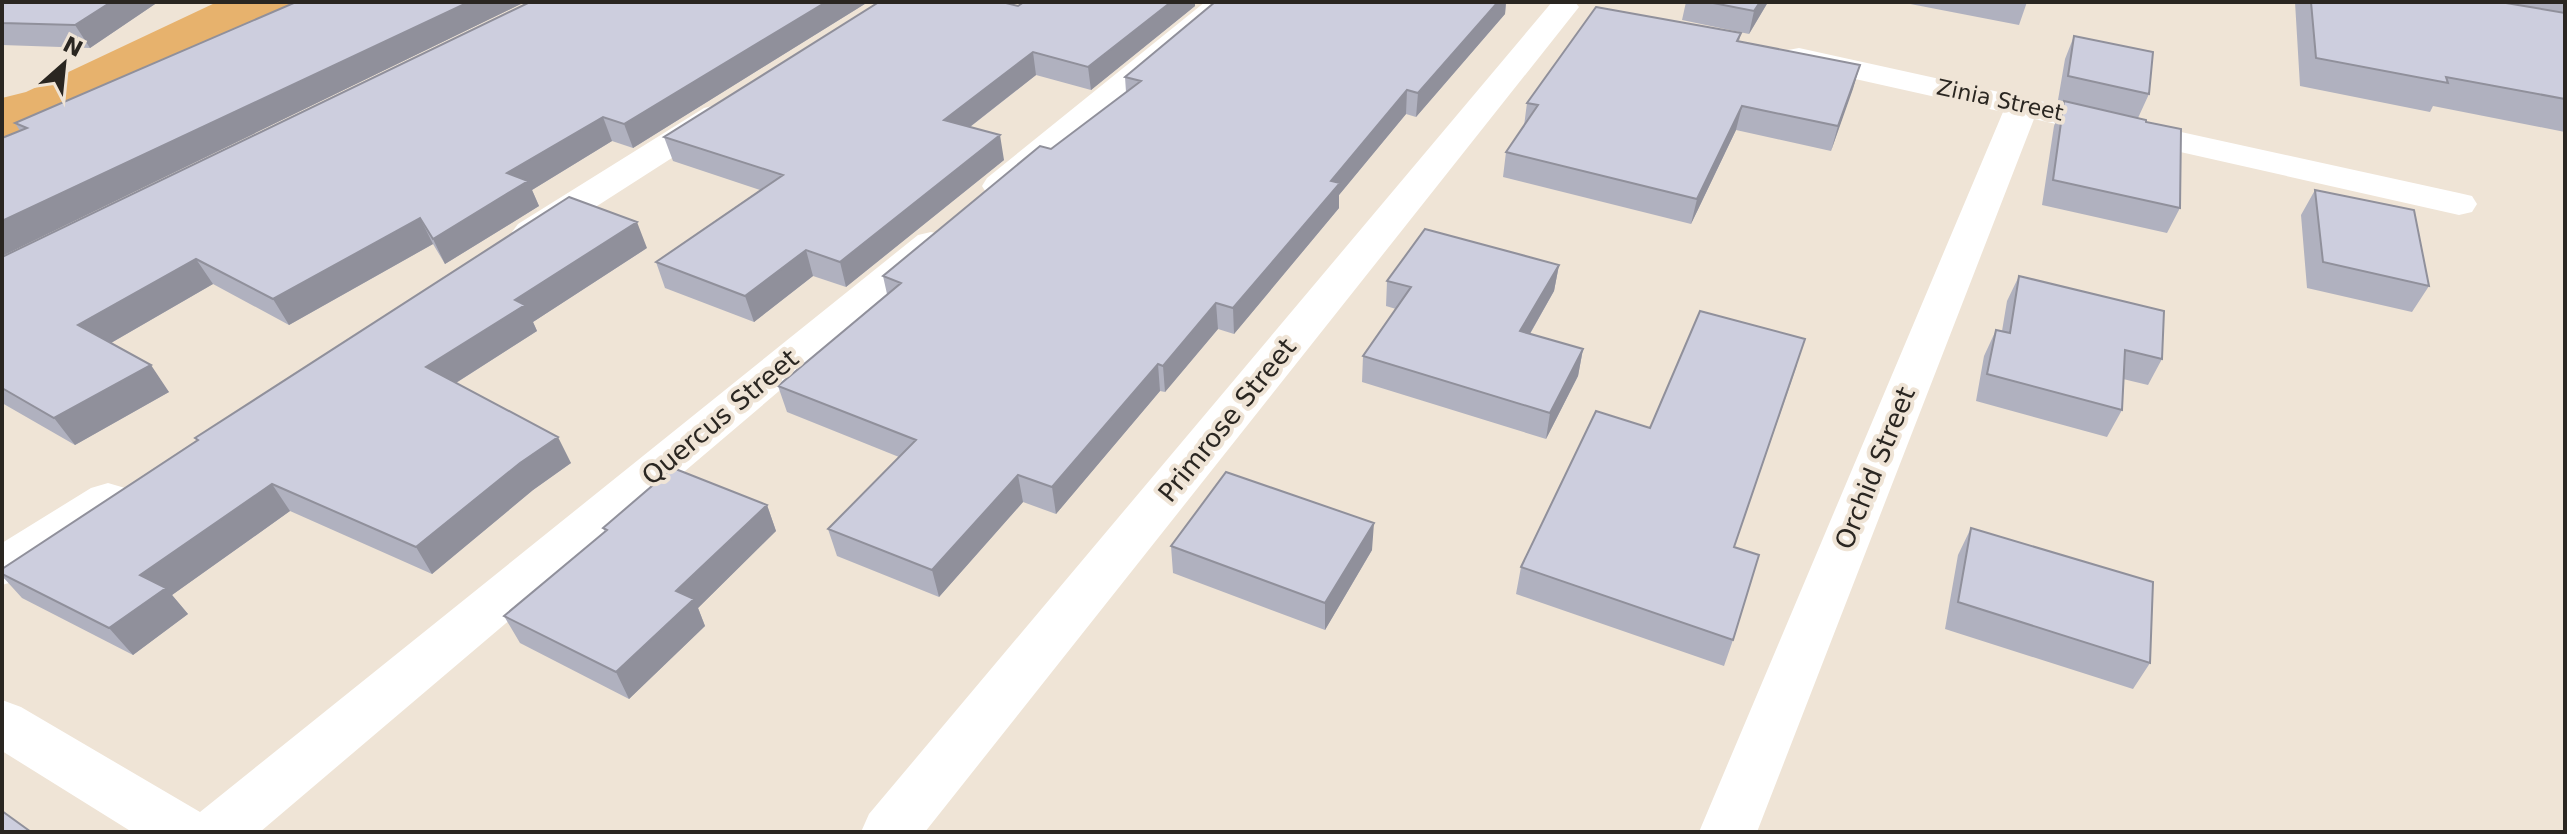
<svg xmlns="http://www.w3.org/2000/svg" width="2567" height="834" font-family="'DejaVu Sans',sans-serif">
  <style>
    .lines { fill: none; stroke-linecap: round; stroke-linejoin: round }
    .river { fill: #e7b26d; fill-rule: evenodd }
    .minor { fill: #fff; fill-rule: evenodd }
    .wall { fill: #b0b1bf }
    .shaded-wall { fill: #90909b }
    .building { fill: #cdcede; stroke: #90909b; stroke-width: 2 }
    .labels { text-anchor: middle; dominant-baseline: central; stroke-width: 8; stroke-linejoin: round; paint-order: stroke }
    .far-street-label { font-size: 22px; fill: #2a2621; stroke: #efe4d6 }
    .street-label { font-size: 26px; fill: #2a2621; stroke: #efe4d6 }
  </style>
  <rect width="100%" height="100%" fill="#efe4d6"/>
  <g class="lines">
    <path class="river" d="M217,2h89l-10,14 -217,109 -77,19v-46l24,-6z"/>
    <path class="minor" d="M1205,2h33l-225,192 -13,3 -13,-3 -5,-8 5,-8z
      M1552,2h23l4,5 -654,825h-64l8,-18z
      M1799,48l660,145 13,3 5,8 -5,8 -13,3 -425,-96 -277,713h-58l304,-720 -215,-48 -5,-7 5,-7z
      M716,105l12,3 5,7 -5,7 -184,118 -13,3 -13,-3 -6,-8 6,-8 186,-116z
      M931,232l13,3 6,8 -6,8 -684,581h-128l-130,-81v-51l19,7 179,105 718,-577z
      M108,483l17,5 6,12 -6,12 -106,68 -17,5v-42l89,-55z"/>
  </g>
  <path class="wall" d="M2,2h156l-68,46 -88,-3z
    M296,2h229l-523,254 18,-125 -5,-8z
    M868,2l-235,146 -21,-7 -80,49 7,16 -94,58 -12,-20 -144,81 -76,-41 -102,59 58,49 -94,53 -73,-42v-146z
    M1215,2h291l-1,12 -89,103 -10,-3 -67,81v13l-105,126 -16,-5 -53,63 -5,-1 -104,123 -33,-12 -84,95 -102,-41 -9,-27 71,-72 -112,-45 -9,-26 109,-92 -4,-18 243,-184 -1,-15z
    M1686,2h82l-19,32 -67,-14z
    M1900,2h127l-8,23z
    M2295,2h270v130l-132,-26 -3,6 -130,-26z
    M1018,6h177l-104,84 -55,-15 -66,52 34,33 -158,127 -33,-11 -59,46 -89,-34 -9,-26 104,-72 -87,-29 -9,-24z
    M1741,33l-2,8 121,24 -29,86 -95,-21 -45,94 -188,-47 3,-25 18,-26 3,-23z
    M2074,36l75,58 -11,24 -80,-18 7,-41z
    M2064,101l82,21 34,86 -13,25 -125,-28 12,-79z
    M2315,190l114,96 -17,26 -105,-24 -6,-73z
    M647,248l-114,74 4,9 -81,52 115,80 -38,27 -101,84 -142,-63 -118,84 16,19 -55,41 -111,-57 -20,-22v-7l195,-129 -2,-2z
    M1559,265l-5,26 -24,43 53,15 -5,27 -32,63 -184,-57 1,-26 33,-47 -10,-3 1,-25z
    M2019,276l143,83 -14,26 -25,-6 -1,31 -15,27 -131,-36 8,-45 12,-26 6,1 5,-30z
    M1797,365l-63,182 -1,93 -9,26 -208,-72 5,-27 129,-139z
    M767,505l9,26 -78,77 7,18 -76,73 -109,-56 -16,-27 101,-84 -2,-4z
    M1971,528l179,135 -17,26 -188,-60 13,-74z
    M1171,546l201,4 -47,80 -152,-57z"/>
  <path class="shaded-wall" d="M111,2h47l-68,46 -15,-23z
    M469,2h56l-523,254v-35z
    M826,2h42l-235,146 -9,-24z
    M1171,2h24v4l-104,84 -3,-23z
    M1498,2h8l-1,12 -89,103 2,-24z
    M1760,2h8l-19,32 5,-23z
    M1033,52l3,23 -88,69 -4,-24z
    M1860,65l-7,24 -22,62 7,-25z
    M1407,90l-1,24 -67,81v13l-105,126 -1,-26 98,-127z
    M1742,106l-6,24 -45,94 6,-25z
    M603,117l9,24 -80,49 7,16 -94,58 -12,-25 74,-66z
    M1000,135l4,25 -158,127 -6,-25z
    M420,218l13,26 -144,81 -16,-26z
    M637,222l10,26 -114,74 4,9 -97,62 -14,-26 89,-67z
    M806,250l7,26 -59,46 -9,-26z
    M196,259l17,25 -116,67 -19,-26z
    M1559,265l-5,26 -38,67 4,-27z
    M1216,303l2,26 -53,63 -2,-26z
    M1583,349l-5,27 -32,63 4,-26z
    M1158,364l2,27 -104,123 -4,-27z
    M151,365l18,27 -94,53 -21,-27z
    M558,437l13,26 -38,27 -101,84 -16,-27 104,-84z
    M1018,475l5,27 -84,95 -7,-27z
    M272,484l18,27 -118,84 16,19 -55,41 -24,-27 31,-53z
    M767,505l9,26 -78,77 7,18 -76,73 -13,-27 60,-81z
    M1374,523l-2,27 -47,80v-27z"/>
  <path class="building" d="M2,2h109l-36,23 -73,-2z
    M296,2h173l-467,219v-83l25,-10 -12,-5z
    M530,2h296l-202,122 -21,-7 -96,56 21,8 -95,58 -13,-21 -147,81 -77,-40 -118,66 73,40 -97,53 -52,-30v-131z
    M879,2h123l16,4 6,-4h147l-83,65 -55,-15 -89,68 56,15 -160,127 -34,-12 -61,46 -89,-34 127,-87 -119,-38z
    M1215,2h283l-80,91 -11,-3 -76,91 9,2 -107,125 -17,-5 -53,63 -5,-2 -106,123 -34,-12 -86,95 -104,-41 88,-89 -138,-54 123,-103 -18,-7 157,-130 11,3 90,-68 -16,-4z
    M1708,2h52l-6,9z
    M2311,2h189l65,11v86l-119,-22 2,6 -132,-25z
    M1596,7l145,26 -4,8 123,24 -22,61 -96,-20 -45,93 -191,-47 32,-47 -11,-2z
    M2074,36l79,16 -4,42 -81,-18z
    M2064,101l82,19v2l35,7 -1,79 -127,-28z
    M2315,190l99,20 15,76 -106,-24z
    M569,197l68,25 -122,78 10,5 -99,62 132,70 -38,26 -104,84 -144,-63 -132,91 26,13 -57,40 -107,-54v-5l196,-129 -3,-2z
    M1425,229l134,36 -39,66 63,18 -33,64 -187,-57 48,-69 -24,-6z
    M2019,276l145,35 -2,48 -37,-9 -3,60 -135,-36 9,-44 14,3z
    M1700,311l105,28 -71,208 25,8 -26,85 -212,-73 75,-156 54,17z
    M673,468l94,37 -91,86 18,8 -78,73 -112,-56 103,-86 -4,-2z
    M1226,472l148,51 -49,80 -154,-57z
    M1971,528l182,54 -3,81 -192,-61z
    M2,811l29,21h-29z"/>
  <g class="labels">
    <g class="far-street-label">
      <text transform="translate(2000 100) rotate(12)">Zinia Street</text>
    </g>
    <g class="street-label">
      <text transform="translate(720 417) rotate(-40)">Quercus Street</text>
      <text transform="translate(1227 420) rotate(-51)">Primrose Street</text>
      <text transform="translate(1875 468) rotate(-68)">Orchid Street</text>
    </g>
  </g>
  <rect width="2567" height="834" fill="none" stroke="#2a2621" stroke-width="8"/>
  <g transform="translate(64 64) rotate(27)" stroke="#efe4d6" stroke-width="6" paint-order="stroke">
  <path d="M0-6L14 30L0 20L-14 30Z" fill="#2a2621"/>
  <text y="-12" font-size="22" font-weight="bold" text-anchor="middle" fill="#2a2621">N</text>
  </g>
</svg>
